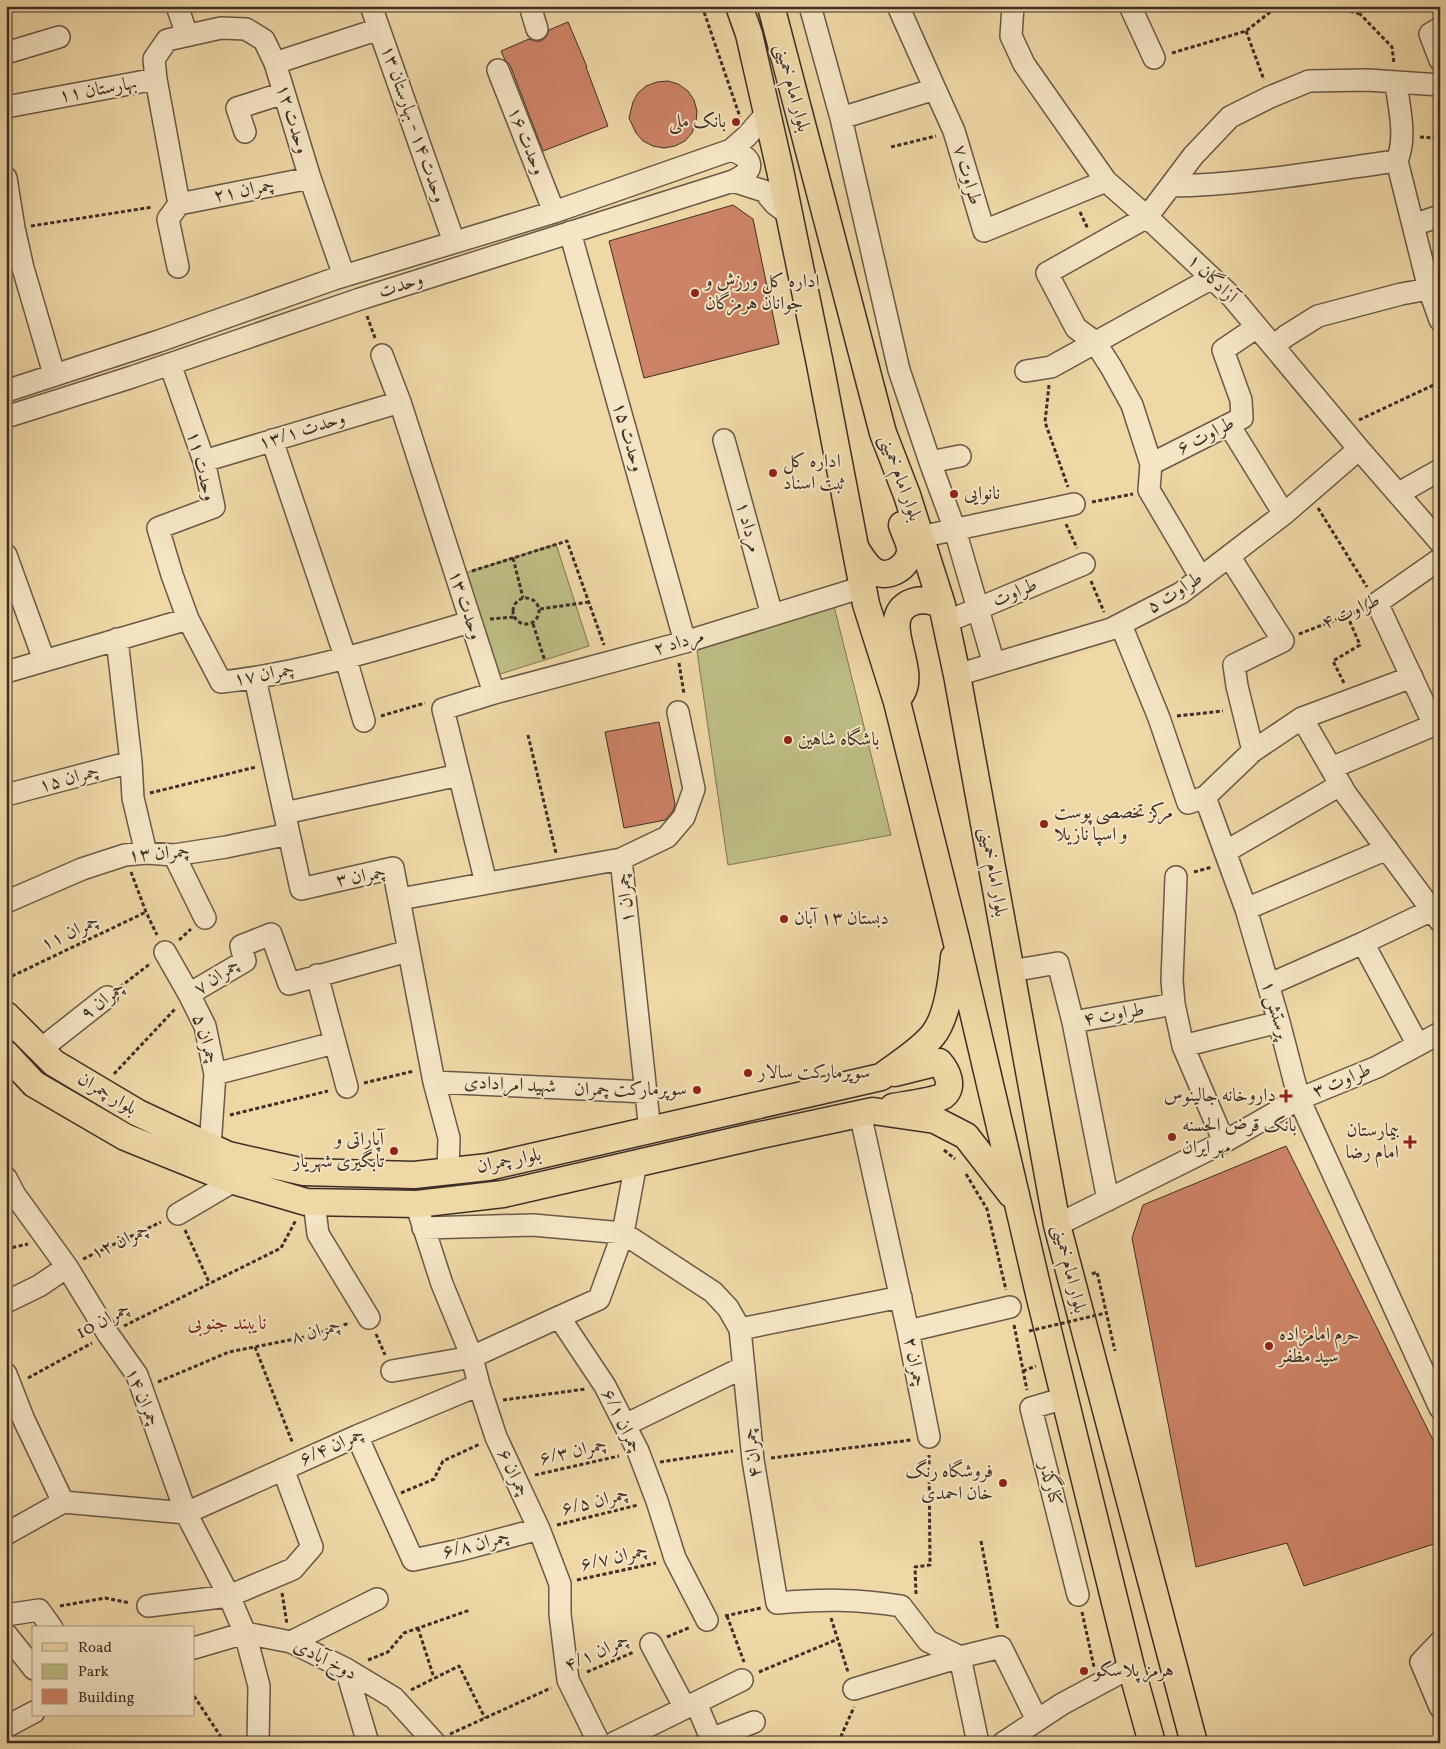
<svg xmlns="http://www.w3.org/2000/svg" width="1446" height="1749" font-family="Vollkorn,Amiri,serif">
  <style>
    .green { fill: #bdbd84; stroke: #7e7656 }
    .building { fill: #cd8366; stroke: #3e2e27 }
    .lines { fill: none; stroke-linecap: round; stroke-linejoin: round }
    .minor-casing { stroke: #6a5847; stroke-width: 24 }
    .major-casing { stroke: #3e2e27; stroke-width: 29 }
    .path { stroke: #3e2e27; stroke-width: 3; stroke-dasharray: 4 2.5; stroke-linecap: butt }
    .minor { stroke: #f5e5c5; stroke-width: 21 }
    .major { stroke: #efd7a6; stroke-width: 26 }
    .path-bridge { stroke: #3e2e27; stroke-width: 3; stroke-dasharray: 4 2.5; stroke-linecap: butt }
    .poi-dot { fill: #8f2418; stroke: #f5e5c5; stroke-width: 2 }
    .labels { text-anchor: middle; dominant-baseline: central; stroke-width: 4; stroke-linejoin: round; paint-order: stroke }
    .street-label { font-size: 19px; fill: #3e2e27; stroke: #f5e5c5 }
    .poi-label { font-size: 19px; fill: #3e2e27; stroke: #f5e5c5; text-anchor: start }
    .neighbourhood-label { font-size: 20px; fill: #7a1f14; stroke: #f5e5c5 }
  </style>
  <rect width="100%" height="100%" fill="#efd7a6"/>
  <filter id="stains"><feTurbulence type="fractalNoise" baseFrequency=".004" numOctaves="4"/><feColorMatrix values="0 0 0 0 .2 0 0 0 0 .09 0 0 0 0 .02 0 0 0 .5 -.17"/></filter>
  <radialGradient id="worn" r=".72"><stop offset=".6" stop-color="#630" stop-opacity="0"/><stop offset="1" stop-color="#630" stop-opacity=".3"/></radialGradient>
  <path class="green" d="M556,544l33,102 -95,30 -32,-102z
    M834,606l57,229 -163,30 -32,-221z"/>
  <path class="building" d="M568,22l19,45h-1l22,59 -65,25 -33,-86 -5,-5 -4,-9 28,-12 6,2h6l5,-4 3,-7z
    M668,81l10,3 10,7 6,9 3,11 -1,11 -4,11 -7,8 -10,5 -11,2 -11,-2 -10,-5 -7,-8 -7,-15 4,-16 5,-9 8,-7 11,-4z
    M733,205l20,14 26,125 -135,34 -35,-137z
    M659,722l16,82 -2,7 -8,9 -41,8 -19,-96z
    M1286,1146l154,308v88l-136,44 -17,-43 -91,24 -64,-329 11,-33z"/>
  <g class="lines">
    <defs>
      <path id="minor" d="M177,6l10,29
        M371,6l83,236
        M530,6l7,23
        M810,6l31,112 58,252 31,92 25,68 39,134
        M898,6l37,83
        M1013,6l-2,30 13,28 82,117 41,36 85,80 127,152 81,93
        M1130,6l24,52
        M1440,28l-10,6 10,26
        M6,53l53,-16
        M275,63l104,-34
        M498,70l56,142
        M156,79l23,125 -11,15 10,48
        M6,107l150,-28 -2,-20 13,-19 54,-12 25,1 18,11 11,23 35,115 34,98
        M841,118l94,-29 19,42 30,100 122,-50
        M245,132l-8,-24 47,-15
        M731,150c23,8 26,20 2,31
        M6,178l8,50 9,40 31,106
        M1171,186c75,-1 151,-15 226,-25
        M179,204l131,-26
        M1413,225l27,-9
        M570,232l115,410
        M1429,289l11,31
        M1274,346l12,-10 32,-20 83,-22 28,-5 -32,-128c10,-25 2,-52 -1,-79
        M382,355l18,47 94,291
        M170,364l34,97 10,46 -56,21 14,47 16,44
        M1026,371l25,-4 161,-89
        M6,391l153,-50 175,-62 220,-67 177,-62 16,-14 20,-23
        M6,417l126,-40 228,-78 373,-118 31,10 11,13 15,11
        M1229,425l55,89
        M272,440l74,219 18,62
        M724,440l48,175
        M204,461l196,-59
        M930,462l30,-6
        M1151,464l91,-46 -1,-18 -18,-50 34,-23
        M1399,493l41,-23
        M920,537l154,-33
        M6,555l38,105
        M1229,556l54,85 -49,24 3,21 16,65
        M1440,559l-63,44 57,122 6,1
        M1201,578l-52,-88 2,-26 -19,-59 -21,-38 -16,-25 -19,-14 -29,-55 100,-56 46,-61 37,-39 40,-20 39,-16 59,-1 72,5
        M946,622l138,-58
        M1121,625l38,93 29,85 17,-6 41,112 33,113 20,77 141,309
        M117,639l14,123 2,36 13,55
        M6,672l182,-53 33,63c85,-9 167,-36 249,-60
        M957,675l154,-46 70,-36 103,-79 75,-65
        M255,678l46,211 92,-21 41,214 15,56 -1,33
        M1302,718l44,76 94,127
        M1331,768l103,-43
        M6,795l125,-33
        M1205,797l48,-46 49,-33 110,-41
        M285,813l174,-38
        M1225,852l115,-67
        M174,855l31,63
        M621,859l29,272
        M486,883l-43,-174 51,-16 191,-51 178,-55
        M400,899l221,-40 46,-22 17,-20 10,-28 -16,-77
        M6,902l76,-33 43,-14 21,-2 28,2 52,-8 63,-13
        M1246,909l141,-60
        M1363,943l55,102
        M165,952l24,42 16,32 10,48 -5,73
        M1011,971l47,-8 15,59 101,-18 -2,-24 4,-103
        M317,975l30,112
        M1268,985l95,-42 69,-33
        M189,994l56,-33 -4,-15 30,-12 18,50 119,-33
        M1174,1004l9,42 96,-24
        M1073,1022l35,178
        M1183,1046l41,96
        M41,1049l66,-52
        M215,1074l119,-31
        M434,1082l212,10
        M860,1113l48,218 21,106
        M6,1178l9,17 52,72 41,67 29,41 49,138 43,83 16,37 14,53 -1,57
        M314,1202l4,32 51,84
        M178,1214l56,-33
        M420,1216l22,68 30,73 7,28 17,52 43,92 21,55v30l8,66 31,63
        M1057,1225l167,-83 75,-43 78,-32 63,-34
        M423,1228l110,-3 90,8 90,59 15,16 12,21 13,131 24,143c45,-4 80,-4 124,3l27,35 32,16 41,-10 36,73
        M6,1302l33,-16 28,-19
        M559,1317l40,-18 24,-66 13,-70
        M740,1329l161,-32
        M908,1331l102,-24
        M392,1371l80,-14 87,-40 46,69 33,65 19,50 18,57 32,62
        M6,1374l18,46 39,82 -57,32
        M1065,1398l-34,10 47,187
        M625,1425l119,-58
        M357,1436l56,124 47,-10 79,-21
        M63,1502l123,11 171,-77 122,-51
        M148,1606l81,-10 64,-27 19,-22 -29,-78
        M6,1615l33,-5 13,18
        M6,1634l28,35
        M291,1642l86,-43
        M1440,1642l-19,20 19,45
        M651,1644l34,64
        M194,1648l51,-15 46,9 55,27 48,29 41,45
        M346,1669l22,74
        M854,1689l106,-32 18,86
        M696,1703l17,40
        M6,1727l28,-15
        M711,1739l43,-17
        M614,1743l128,-63
        M1003,1743l59,-39 69,-37"/>
      <path id="major" d="M739,6l10,28 31,136 40,194 46,240 31,98 59,237 84,359 91,369 21,76
        M771,6l112,427 24,62 35,110 15,70 100,550 137,518
        M856,549c5,8 10,17 18,22 14,9 34,-4 36,-19 1,-8 -6,-20 -8,-27
        M901,694c17,-25 -23,-72 7,-90 12,-6 22,-4 34,1
        M6,1015l48,48 84,50 90,42 76,17 110,3 74,-8 393,-90c17,-13 38,-25 52,-42 14,-17 19,-56 21,-78
        M6,1054l28,30 91,53 109,44 72,21 111,2 86,-10 253,-58 117,-25 62,9 31,16 45,58
        M893,1107c10,-2 42,-6 50,-11 12,-9 4,-25 -4,-34l-44,11"/>
    </defs>
    <use href="#minor" class="minor-casing"/>
    <use href="#major" class="major-casing"/>
    <path class="path" d="M702,6l38,111
      M1331,6l29,8
      M1359,6l1,8 32,33 2,17
      M1246,31l18,49
      M1172,53l74,-22 32,-25
      M1420,137l16,1 4,5
      M891,147l45,-11
      M1080,212l8,17
      M31,226l122,-19
      M367,316l8,22
      M1049,385l-4,37 23,65
      M1359,420l81,-38
      M1092,502l41,-8
      M1318,508l49,79
      M1066,524l11,24
      M513,558l10,40
      M472,571l95,-30 37,104
      M1091,581l13,31
      M513 611a13 13 0 1 1 26 0a13 13 0 1 1-26 0Z
      M540,609l49,-7
      M490,619l24,-2
      M533,624l12,37
      M1299,634l62,-24
      M679,663l5,31
      M1344,683l-11,-22 27,-16 -13,-30
      M381,716l44,-13
      M1177,716l46,-5
      M528,735l28,118
      M150,793l106,-26
      M131,872l15,40 11,23
      M1194,872l18,-5
      M179,940l12,-11
      M6,979l140,-67
      M120,987l31,-24
      M114,1074l61,-65
      M364,1083l50,-12
      M230,1115l98,-24
      M944,1150l11,9
      M966,1174l21,35 19,81
      M185,1230l24,52
      M6,1249l22,-5
      M83,1259l78,-37
      M1092,1274l5,-2 18,79
      M1014,1325l13,65
      M124,1326l157,-78 15,-28
      M376,1334l9,21
      M255,1347l38,97
      M1023,1371l13,-5
      M28,1378l64,-35
      M158,1382l71,-30 71,-14 50,-15
      M503,1400l83,-11
      M771,1458l140,-18
      M660,1462l73,-11
      M535,1475l84,-19
      M401,1493l33,-14 9,-18 37,-17
      M557,1525l81,-20
      M981,1541l17,89
      M577,1580l79,-17
      M282,1593l5,31
      M916,1594l-1,-27 15,-2 -1,-110
      M60,1606l45,-8 25,5
      M1082,1612l12,55
      M725,1616l36,-8
      M727,1616l17,46
      M831,1618l17,54
      M418,1628l16,50
      M667,1637l24,-10
      M368,1660l20,-8 16,-19 66,-23
      M587,1672l47,-20
      M759,1672l79,-33
      M411,1690l48,-24 26,52
      M194,1696l31,47
      M450,1734l101,-46
      M838,1743l16,-36"/>
    <use href="#minor" class="minor"/>
    <use href="#major" class="major"/>
    <path class="path-bridge" d="M1029,1331l77,-18"/>
  </g>
  <g class="poi-dot">
    <circle cx="736" cy="122" r="5"/>
    <circle cx="695" cy="293" r="5"/>
    <circle cx="773" cy="473" r="5"/>
    <circle cx="954" cy="494" r="5"/>
    <circle cx="788" cy="740" r="5"/>
    <circle cx="1044" cy="824" r="5"/>
    <circle cx="784" cy="919" r="5"/>
    <circle cx="748" cy="1073" r="5"/>
    <circle cx="697" cy="1090" r="5"/>
    <path d="M1283.5 1088.5h5v5h5v5h-5v5h-5v-5h-5v-5h5z"/>
    <circle cx="1172" cy="1137" r="5"/>
    <path d="M1407.5 1134.5h5v5h5v5h-5v5h-5v-5h-5v-5h5z"/>
    <circle cx="394" cy="1151" r="5"/>
    <circle cx="1269" cy="1346" r="5"/>
    <circle cx="1003" cy="1483" r="5"/>
    <circle cx="1084" cy="1671" r="5"/>
  </g>
  <g class="labels">
    <g class="street-label">
      <text transform="translate(792 88) rotate(75)">بلوار امام خمینی</text>
      <text transform="translate(98 90) rotate(-10)">بهارستان ۱۱</text>
      <text transform="translate(292 119) rotate(73)">وحدت ۱۲</text>
      <text transform="translate(413 124) rotate(71)">وحدت ۱۴ - بهارستان ۱۳</text>
      <text transform="translate(526 141) rotate(68)">وحدت ۱۶</text>
      <text transform="translate(967 175) rotate(74)">طراوت ۷</text>
      <text transform="translate(244 191) rotate(-11)">چمران ۲۱</text>
      <text transform="translate(1212 279) rotate(44)">آزادگان ۱</text>
      <text transform="translate(401 286) rotate(-18)">وحدت</text>
      <text transform="translate(302 431) rotate(-17)">وحدت ۱۳/۱</text>
      <text transform="translate(1206 436) rotate(-27)">طراوت ۶</text>
      <text transform="translate(628 437) rotate(74)">وحدت ۱۵</text>
      <text transform="translate(201 466) rotate(76)">وحدت ۱۱</text>
      <text transform="translate(900 478) rotate(70)">بلوار امام خمینی</text>
      <text transform="translate(748 527) rotate(75)">مرداد ۱</text>
      <text transform="translate(1015 593) rotate(-23)">طراوت</text>
      <text transform="translate(1175 593) rotate(-32)">طراوت ۵</text>
      <text transform="translate(465 605) rotate(72)">وحدت ۱۳</text>
      <text transform="translate(1351 612) rotate(-24)">طراوت ۴</text>
      <text transform="translate(679 643) rotate(-16)">مرداد ۲</text>
      <text transform="translate(264 675) rotate(-10)">چمران ۱۷</text>
      <text transform="translate(69 779) rotate(-15)">چمران ۱۵</text>
      <text transform="translate(159 854) rotate(-4)">چمران ۱۳</text>
      <text transform="translate(993 872) rotate(80)">بلوار امام خمینی</text>
      <text transform="translate(361 877) rotate(-10)">چمران ۳</text>
      <text transform="translate(626 898) rotate(-96)">چمران ۱</text>
      <text transform="translate(70 933) rotate(-25)">چمران ۱۱</text>
      <text transform="translate(217 977) rotate(-34)">چمران ۷</text>
      <text transform="translate(103 1001) rotate(-38)">چمران ۹</text>
      <text transform="translate(1275 1010) rotate(74)">پرستش ۱</text>
      <text transform="translate(1114 1015) rotate(-10)">طراوت ۴</text>
      <text transform="translate(205 1039) rotate(73)">چمران ۵</text>
      <text transform="translate(1342 1081) rotate(-23)">طراوت ۳</text>
      <text transform="translate(510 1085) rotate(3)">شهید امرادادی</text>
      <text transform="translate(107 1094) rotate(31)">بلوار چمران</text>
      <text transform="translate(509 1161) rotate(-11)">بلوار چمران</text>
      <text transform="translate(120 1242) rotate(-25)">چمران ۱۲</text>
      <text transform="translate(1069 1269) rotate(76)">بلوار امام خمینی</text>
      <text transform="translate(103 1321) rotate(-28)">چمران 10</text>
      <text transform="translate(316 1332) rotate(-15)">چمران ۸</text>
      <text transform="translate(914 1362) rotate(79)">چمران ۲</text>
      <text transform="translate(142 1397) rotate(67)">چمران ۱۴</text>
      <text transform="translate(621 1421) rotate(64)">چمران ۶/۱</text>
      <text transform="translate(332 1447) rotate(-24)">چمران ۶/۴</text>
      <text transform="translate(573 1452) rotate(-13)">چمران ۶/۳</text>
      <text transform="translate(753 1453) rotate(-97)">چمران ۴</text>
      <text transform="translate(513 1473) rotate(65)">چمران ۶</text>
      <text transform="translate(1050 1484) rotate(76)">کنارگذر</text>
      <text transform="translate(595 1502) rotate(-14)">چمران ۶/۵</text>
      <text transform="translate(476 1545) rotate(-14)">چمران ۶/۸</text>
      <text transform="translate(614 1558) rotate(-13)">چمران ۶/۷</text>
      <text transform="translate(597 1653) rotate(-24)">چمران ۴/۱</text>
      <text transform="translate(325 1660) rotate(27)">دوخ آبادی</text>
    </g>
    <g class="poi-label">
      <text x="726" y="122" text-anchor="end">بانک ملی</text>
      <text x="705" y="282">اداره کل ورزش و<tspan x="705" dy="22">جوانان هرمزگان</tspan></text>
      <text x="783" y="462">اداره کل<tspan x="783" dy="22">ثبت اسناد</tspan></text>
      <text x="964" y="494">نانوایی</text>
      <text x="798" y="740">باشگاه شاهین</text>
      <text x="1054" y="813">مرکز تخصصی پوست<tspan x="1054" dy="22">و اسپا نازیلا</tspan></text>
      <text x="794" y="919">دبستان ۱۳ آبان</text>
      <text x="758" y="1073">سوپرمارکت سالار</text>
      <text x="687" y="1090" text-anchor="end">سوپرمارکت چمران</text>
      <text x="1276" y="1096" text-anchor="end">داروخانه جالینوس</text>
      <text x="1182" y="1126">بانک قرض الحسنه<tspan x="1182" dy="22">مهر ایران</tspan></text>
      <text x="1399" y="1131" text-anchor="end">بیمارستان<tspan x="1399" dy="22">امام رضا</tspan></text>
      <text x="384" y="1140" text-anchor="end">آپاراتی و<tspan x="384" dy="22">تابگیری شهریار</tspan></text>
      <text x="1279" y="1335">حرم امامزاده<tspan x="1279" dy="22">سید مظفر</tspan></text>
      <text x="993" y="1472" text-anchor="end">فروشگاه رنگ<tspan x="993" dy="22">خان احمدی</tspan></text>
      <text x="1094" y="1671">هرمز پلاسکو</text>
    </g>
    <g class="neighbourhood-label">
      <text x="227" y="1324">نایبند جنوبی</text>
    </g>
  </g>
  <rect width="1446" height="1749" fill="none" stroke="#efd7a6" stroke-width="25"/>
  <rect x="8" y="8" width="1431" height="1734" fill="none" stroke="#3e2e27" stroke-width="2.5"/>
  <rect x="12" y="12" width="1421" height="1724" fill="none" stroke="#3e2e27"/>
  <rect x="32" y="1626" width="162" height="90" fill="#f5e5c5" stroke="#ac9c86"/>
  <rect x="42" y="1643" width="25" height="8" fill="#efd7a6" stroke="#ac9c86"/>
  <text x="78" y="1652" font-size="15" fill="#3e2e27">Road</text>
  <rect x="42" y="1664" width="25" height="15" fill="#bdbd84" stroke="#ac9c86"/>
  <text x="78" y="1676" font-size="15" fill="#3e2e27">Park</text>
  <rect x="42" y="1689" width="25" height="15" fill="#cd8366" stroke="#ac9c86"/>
  <text x="78" y="1702" font-size="15" fill="#3e2e27">Building</text>
  <rect width="100%" height="100%" filter="url(#stains)"/>
  <rect width="100%" height="100%" fill="url(#worn)"/>
</svg>
